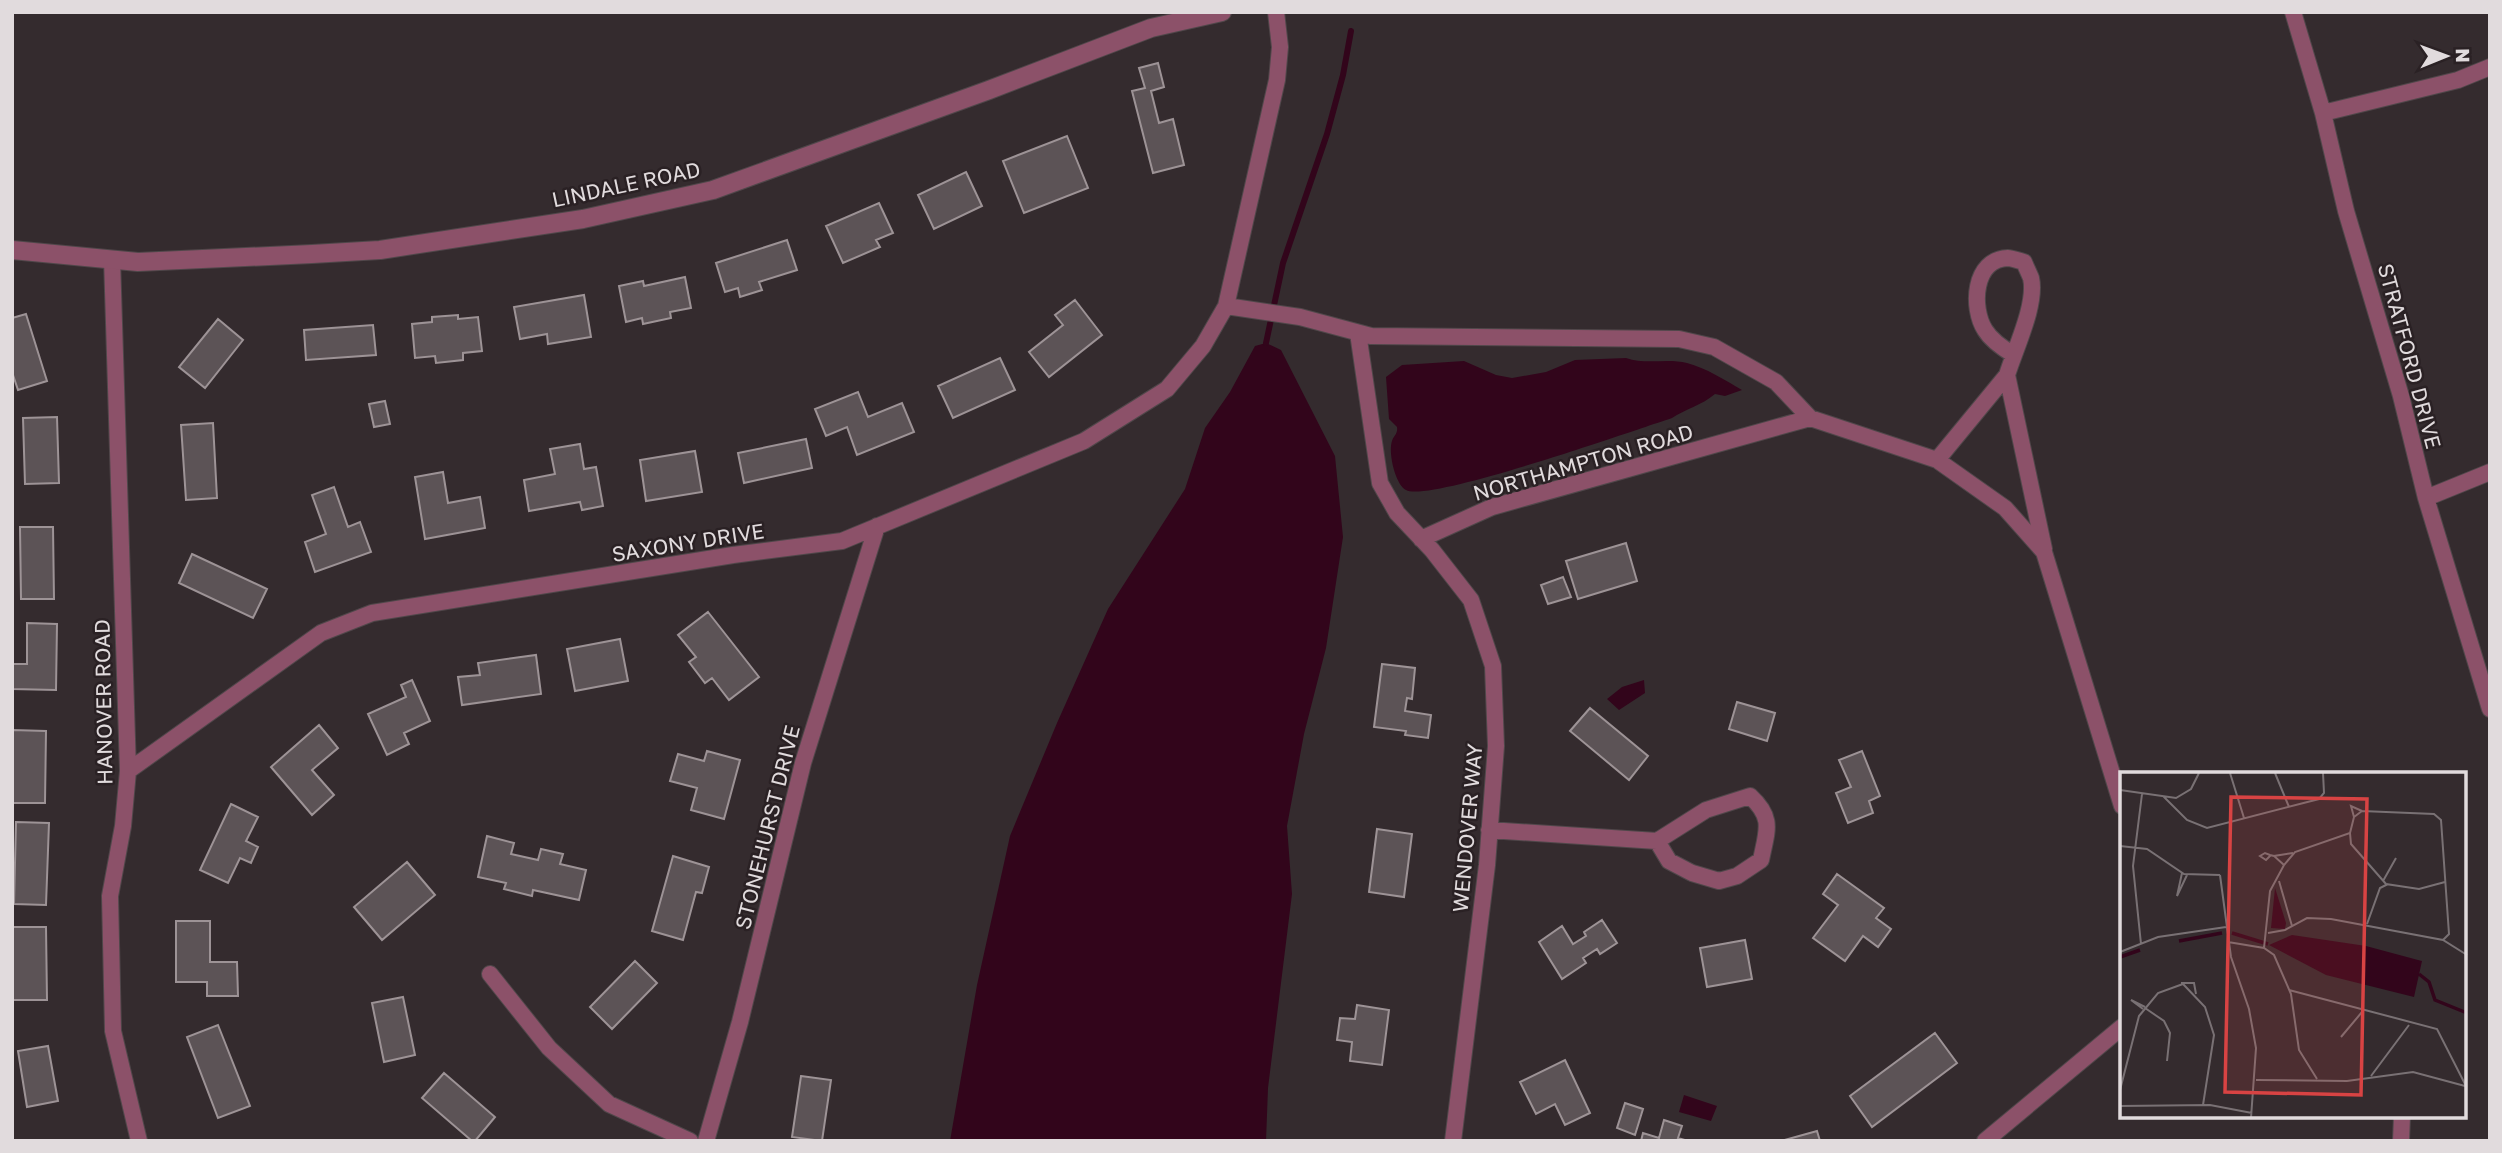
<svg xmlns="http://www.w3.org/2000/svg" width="2502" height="1153" font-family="'Golos Text',sans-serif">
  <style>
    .water { fill: #32051b }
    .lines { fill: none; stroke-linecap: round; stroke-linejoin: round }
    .stream { stroke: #32051b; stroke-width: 6 }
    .building { fill: #5c5356; stroke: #9d9396; stroke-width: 2 }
    .minor-casing { stroke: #50474a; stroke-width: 18 }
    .tertiary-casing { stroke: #50474a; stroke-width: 20 }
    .minor { stroke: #8c5169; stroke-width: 16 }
    .tertiary { stroke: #8c5169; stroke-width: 18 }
    .labels { text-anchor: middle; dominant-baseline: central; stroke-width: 5; stroke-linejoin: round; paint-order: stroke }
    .street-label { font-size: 21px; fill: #e1dbdd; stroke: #2a2124 }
    .inset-river { fill: none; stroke: #32051b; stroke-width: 3.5 }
    .inset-road { fill: none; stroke: #797174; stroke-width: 2 }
    .view { fill: #d84343; fill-opacity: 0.15; stroke: #d84343; stroke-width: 3.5 }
    .inset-edge { fill: none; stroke: #e1dbdd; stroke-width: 3.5 }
  </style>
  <rect width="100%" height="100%" fill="#342b2e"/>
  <path class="water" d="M1266,343l15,7 54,106 8,81 -17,111 -22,86 -17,92 5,68 -24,194 -2,53h-316l27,-156 33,-149 47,-113 51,-114 77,-120 20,-61 25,-36 25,-46z
    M1626,358c20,7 41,0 61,5 19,5 38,17 55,27l-17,6 -10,-2c-13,11 -29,15 -43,24 -37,12 -243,85 -266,72 -11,-6 -18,-38 -14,-49 2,-6 6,-7 5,-14l-8,-8 -3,-42 16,-12 62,-4 32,14 16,3 34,-6 29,-12z
    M1644,680l1,13 -26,17 -12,-11 15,-12z
    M1684,1095l33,11 -6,15 -32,-9z"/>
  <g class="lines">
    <path class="stream" d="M1266,343l17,-80 44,-129 16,-59 8,-44"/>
  </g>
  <path class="building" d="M1158,63l6,24 -13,4 8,32 14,-4 11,46 -31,8 -21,-82 13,-3 -6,-20z
    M1067,136l21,52 -64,25 -21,-52z
    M966,172l16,34 -48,23 -16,-34z
    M879,203l14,30 -17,7 4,7 -37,16 -17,-37z
    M787,240l10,30 -38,12 3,8 -22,7 -2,-9 -13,4 -9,-29z
    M685,277l6,31 -21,4 1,6 -28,6 -1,-6 -16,4 -7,-36 24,-5 1,5z
    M584,295l7,42 -43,7 -1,-10 -27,5 -6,-32z
    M1075,300l27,35 -53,42 -20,-25 34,-27 -8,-10z
    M26,314l21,67 -29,9 -6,-18v-54z
    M458,315v4l20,-2 4,34 -19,2v7l-27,3 -1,-7 -20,2 -3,-34 20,-2v-5z
    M218,319l25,21 -38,48 -26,-21z
    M373,325l3,30 -70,5 -2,-30z
    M1000,358l15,32 -62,28 -15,-32z
    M858,392l10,25 34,-14 12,29 -57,23 -10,-28 -21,9 -11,-27z
    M385,401l5,23 -16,3 -5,-23z
    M57,417l2,66 -34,1 -2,-66z
    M213,423l4,75 -31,2 -5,-75z
    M806,439l6,29 -68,15 -6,-30z
    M580,444l4,25 12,-2 7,39 -21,4 -2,-8 -51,9 -5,-31 31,-6 -5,-25z
    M695,451l7,41 -56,9 -6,-41z
    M443,472l5,31 32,-6 5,31 -60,11 -10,-62z
    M334,487l14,40 12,-5 11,30 -56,20 -10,-30 21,-8 -14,-39z
    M20,527h33l1,72h-33z
    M1626,543l11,38 -59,18 -12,-38z
    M192,554l75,35 -14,29 -74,-35z
    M1563,577l8,20 -23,7 -7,-19z
    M708,612l51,65 -30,23 -17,-22 -7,5 -16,-21 7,-5 -18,-22z
    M27,623l30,1 -1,66 -44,-1v-25h15z
    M620,639l8,42 -53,10 -8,-42z
    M536,655l5,39 -79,11 -4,-28 22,-2 -2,-12z
    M1382,664l33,4 -3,31 -5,-1 -2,13 26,4 -3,23 -23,-3 1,-4 -32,-4z
    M412,680l18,41 -26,12 5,11 -22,11 -19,-41 38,-17 -5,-12z
    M1737,702l38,11 -8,28 -38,-12z
    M1590,708l58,48 -19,24 -59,-49z
    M319,725l19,23 -26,22 22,25 -22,20 -41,-48z
    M12,730l34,1 -1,72h-33z
    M707,751l33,9 -16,59 -33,-9 6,-22 -27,-7 8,-27 26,7z
    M1862,751l18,45 -11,5 4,12 -25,10 -12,-30 15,-6 -12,-27z
    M231,804l27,13 -12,24 12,6 -7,16 -11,-5 -12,25 -28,-13z
    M16,822l33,1 -3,82 -32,-1z
    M1377,829l35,5 -8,63 -35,-5z
    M487,836l27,7 -3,11 27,6 3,-11 22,5 -3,10 26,6 -7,30 -46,-10 -1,6 -28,-7 2,-6 -28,-6z
    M673,856l36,11 -7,26 -6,-1 -13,48 -31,-9z
    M407,862l28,33 -53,45 -28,-33z
    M1837,874l47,34 -8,10 15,11 -13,18 -15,-11 -18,25 -32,-23 25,-33 -15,-11z
    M1602,920l15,23 -17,11 -3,-5 -14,9 3,5 -24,16 -23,-37 23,-16 11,18 13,-8 -2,-4z
    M176,921h34v41h27l1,34h-31v-14h-31z
    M12,927h34l1,73h-34z
    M1745,940l7,39 -45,8 -7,-39z
    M635,961l22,22 -45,46 -22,-22z
    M403,997l12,58 -31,7 -12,-59z
    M1357,1005l32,5 -7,55 -32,-4 2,-19 -15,-2 3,-22 15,1z
    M218,1025l32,81 -32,12 -31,-81z
    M1935,1033l22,30 -85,64 -22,-31z
    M48,1046l10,55 -31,6 -9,-56z
    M1565,1060l25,53 -25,12 -10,-21 -19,10 -16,-32z
    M444,1073l51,44 -20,24h-3l-50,-43z
    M801,1076l30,4 -9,61 -30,-4z
    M1625,1103l18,6 -8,26 -18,-7z
    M1664,1120l18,6 -4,12 10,3h-47l2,-8 16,5z
    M1817,1131l3,10h-39z"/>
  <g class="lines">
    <defs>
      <path id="minor" d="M2293,12l30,101 23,98 55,185 25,102 64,211
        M2323,113l135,-33 32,-13
        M112,259l16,512 -5,55 -13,70 3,135 26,110
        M1226,306l74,11 71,19 308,3 35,8 62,35 34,36 127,42 68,48 39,44 78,254
        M1358,333l22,150 17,30 35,37 39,50 22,66 3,80 -9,119 -34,276
        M2007,375c8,-26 30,-71 24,-97 -2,-5 -5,-11 -7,-16 -5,-1 -12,-4 -16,-4 -35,1 -37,50 -23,72 6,10 19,19 29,25
        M1937,460l70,-85 37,174
        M2426,498l64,-26
        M1421,539l71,-32 318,-89
        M128,771l193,-138 51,-20 361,-58 109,-14 242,-100 83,-52 36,-43 23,-40 51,-226 3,-33 -4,-35
        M1750,796c24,22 17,34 11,64l-24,16 -18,5 -27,-8 -23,-12 -12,-20 49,-31z
        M1489,830l168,11
        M490,974l59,74 60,56 81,37
        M706,1141l34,-119 63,-259 74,-237
        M1985,1141l137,-114
        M2401,1141l1,-25"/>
      <path id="tertiary" d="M12,250l126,12 174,-8 68,-4 203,-31 130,-29 276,-100 162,-62 71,-16"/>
    </defs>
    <use href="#minor" class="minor-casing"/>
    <use href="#tertiary" class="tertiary-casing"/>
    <use href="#minor" class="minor"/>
    <use href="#tertiary" class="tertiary"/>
  </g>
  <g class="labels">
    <g class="street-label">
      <text transform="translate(626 184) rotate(-12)">LINDALE ROAD</text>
      <text transform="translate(2410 356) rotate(75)">STRATFORD DRIVE</text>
      <text transform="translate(1583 462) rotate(-16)">NORTHAMPTON ROAD</text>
      <text transform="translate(688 542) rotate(-9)">SAXONY DRIVE</text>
      <text transform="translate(103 702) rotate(-91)">HANOVER ROAD</text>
      <text transform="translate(767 827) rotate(-76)">STONEHURST DRIVE</text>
      <text transform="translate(1467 828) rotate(-85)">WENDOVER WAY</text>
    </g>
  </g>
  <g transform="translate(2120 772)">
    <rect width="346" height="346" fill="#342b2e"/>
    <path d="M155,116l11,35 -1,6 -14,-1zM172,163l74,11 52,14 4,1 -8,36 -88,-22 -57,-30z" fill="#32051b"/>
    <path class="inset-river" d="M112,161l36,11M59,169l43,-8M0,185l20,-7M299,202l10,8 6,18 32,13"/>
    <path class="inset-road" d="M110,1l14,45M155,1l14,34M0,18l56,8 15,-9 8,-16M43,24l24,24 20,8 112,-29 5,-6 -1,-20M234,45l-3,-11 11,5M230,61l1,11 35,40 33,5 26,-7M0,74l27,3 37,25 36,1M151,83l-5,5 -6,-4 5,-3 5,2 4,1M164,93l-10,-9 19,-3M62,101l-5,23 10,-21M100,103l11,82 18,52 7,39 -5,70M159,109l13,45M263,109l13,-23M247,152l13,-36 8,-4M148,161l17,-3 22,-12 24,1 112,21 24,15M108,170l36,6 10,7 17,39 8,56 18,29M21,172l-8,-78 9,-72M144,176l6,-57 14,-26 11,-13 55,-19 4,-16 8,-6 72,3 7,6 8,114 -6,6M0,180l38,-15 68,-10M61,211h13l2,11M169,218l148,39 29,57M25,236l19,13 6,12 -3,28M23,237l-12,-9 14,7M221,265l21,-25M251,304l38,-51M136,308l91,1 66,-9 52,14M0,318l19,-74 19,-23 25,-9 22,23 9,28 -11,70M0,334l90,-1 42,8M261,346h41"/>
    <path class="view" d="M111,25l136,2 -6,296 -136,-3z"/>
    <rect width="346" height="346" class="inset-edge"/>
  </g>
  <rect width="2502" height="1153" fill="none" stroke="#e1dbdd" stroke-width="28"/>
  <g transform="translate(2446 56) rotate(89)" stroke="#2a2124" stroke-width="5" paint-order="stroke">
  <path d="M0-5L12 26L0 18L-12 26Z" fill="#e1dbdd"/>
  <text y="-10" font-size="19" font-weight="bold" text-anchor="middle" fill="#e1dbdd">N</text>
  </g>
</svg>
